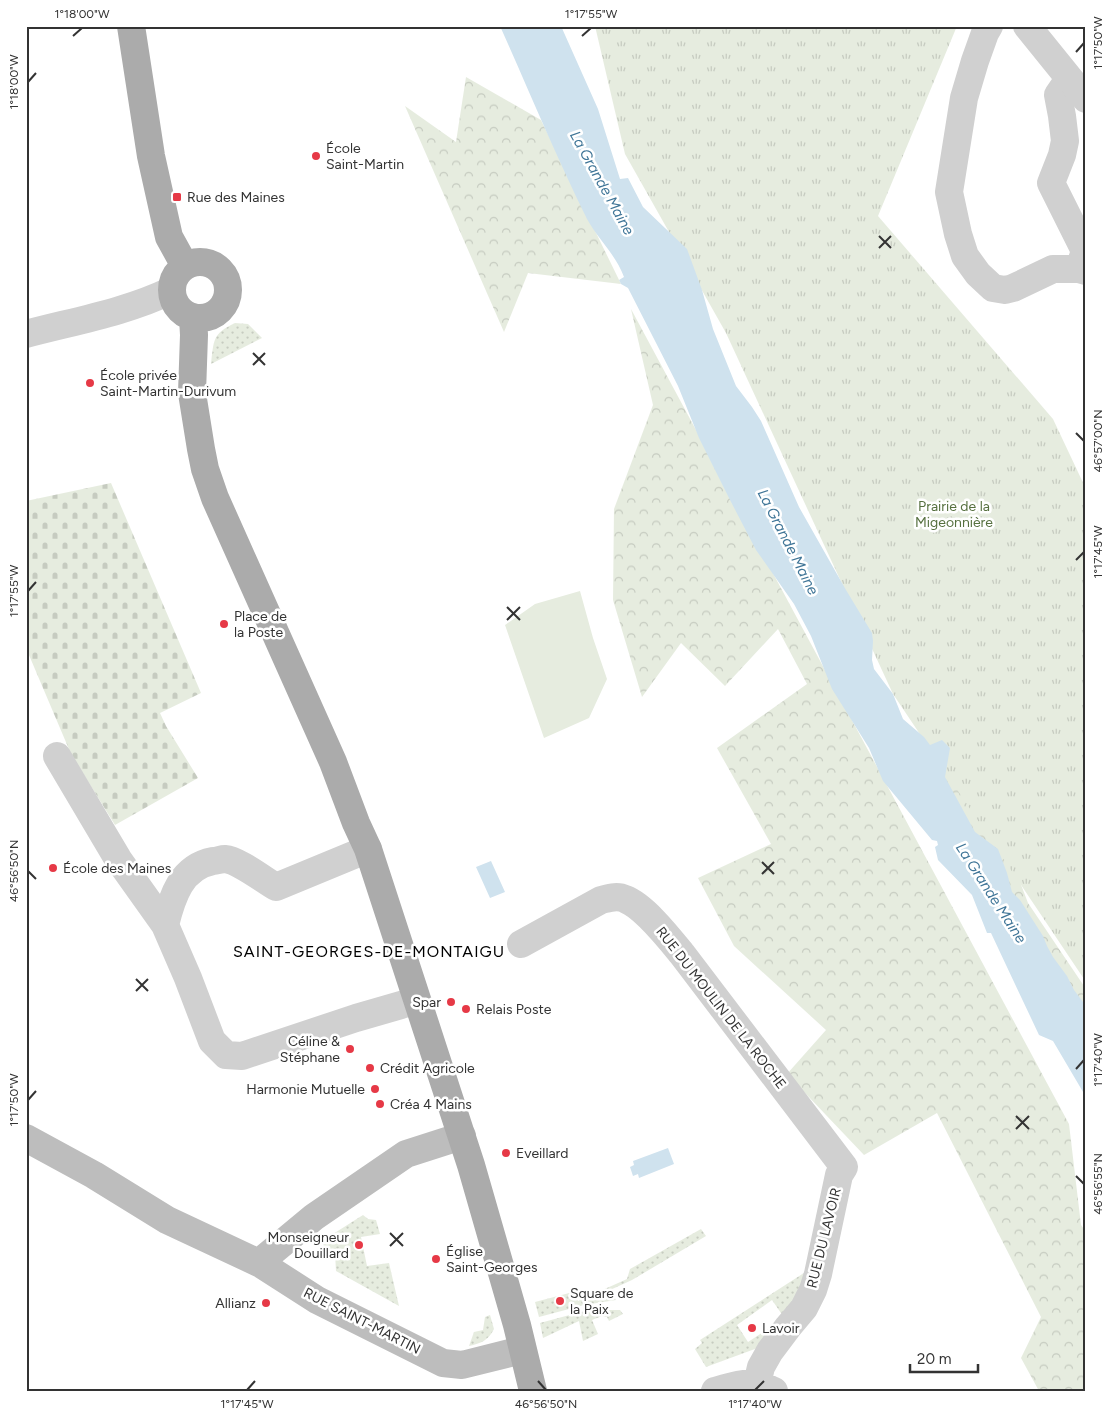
<svg xmlns="http://www.w3.org/2000/svg" width="1112" height="1417" font-family="Figtree,sans-serif">
  <style>
    .grass { fill: url(#grass-dots) }
    .forest { fill: url(#forest-crowns) }
    .cemetery { fill: url(#cemetery-stones) }
    .park { fill: url(#park-tufts) }
    .garden { fill: #e6ecdf }
    .water { fill: #cfe2ee }
    .lines { fill: none; stroke-linecap: round; stroke-linejoin: round }
    .minor { stroke: #d0d0d0; stroke-width: 28 }
    .tertiary { stroke: #d0d0d0; stroke-width: 28 }
    .secondary { stroke: #bdbdbd; stroke-width: 28 }
    .primary { stroke: #ababab; stroke-width: 28 }
    .ticks { fill: none; stroke: #333; stroke-width: 2 }
    .poi-dot { fill: #e63946; stroke: #fff; stroke-width: 2 }
    .labels { text-anchor: middle; dominant-baseline: central; stroke-width: 5; stroke-linejoin: round; paint-order: stroke }
    .poi-label { font-size: 14px; fill: #333; stroke: #fff; text-anchor: start }
    .park-label { font-size: 14px; fill: #56703f; stroke: #fff }
    .street-label { font-size: 14px; fill: #333; stroke: #fff }
    .water-label { font-size: 15px; font-style: italic; fill: #3f7597; stroke: #fff }
    .quarter-label { font-size: 16px; letter-spacing: 1px; fill: #000; stroke: #fff }
    .neatline { fill: none; stroke: #333; stroke-width: 2 }
    .ticks-label { font-size: 12px; text-anchor: middle; fill: #333 }
  </style>
  <defs>
    <pattern id="grass-dots" width="8" height="8" patternUnits="userSpaceOnUse" patternTransform="scale(1.25)"><rect width="8" height="8" fill="#e6ecdf"/><path d="M2 2h.1M6 6h.1" fill="none" stroke="#c6cbc0" stroke-width="1.8" stroke-linecap="round"/></pattern>
    <pattern id="forest-crowns" width="20" height="18" patternUnits="userSpaceOnUse" patternTransform="scale(1.25)"><rect width="20" height="18" fill="#e6ecdf"/><path d="M2 6a3 3 0 1 1 6 0M12 15a3 3 0 1 1 6 0" fill="none" stroke="#c6cbc0"/></pattern>
    <pattern id="cemetery-stones" width="16" height="16" patternUnits="userSpaceOnUse" patternTransform="scale(1.25)"><rect width="16" height="16" fill="#e6ecdf"/><path d="M2 7V4a2 2 0 0 1 4 0v3zM10 15v-3a2 2 0 0 1 4 0v3z" fill="#c6cbc0"/></pattern>
    <pattern id="park-tufts" width="24" height="20" patternUnits="userSpaceOnUse" patternTransform="scale(1.25)"><rect width="24" height="20" fill="#e6ecdf"/><path d="M3 7l-1-3M5 7V3M7 7l1-3M15 17l-1-3M17 17v-4M19 17l1-3" fill="none" stroke="#c6cbc0"/></pattern>
  </defs>
  <rect width="100%" height="100%" fill="#fff"/>
  <path class="grass" d="M235,323l13,1 14,14 -51,26c3,-24 1,-30 24,-41z
    M363,1215l5,4 8,1 4,14 -19,3 6,29 22,-3 10,43 -63,-35 -1,-18h-9l-4,-12z
    M701,1229l5,7 -74,44 -22,10 6,10 -32,5 -45,12 -4,-15 38,-10 5,9 49,-22 3,-10z
    M807,1271l-12,32 -12,13 -11,-16 -35,25 11,17 26,-17 -11,21 -57,21 -11,-18 7,-6 -2,-3z
    M588,1310h32l3,4 -14,7 -2,-4 -5,-1 -10,4 6,14 -15,7 -4,-20 -36,17 -3,-15z
    M490,1315l4,14c-6,12 -13,14 -25,17l5,-14 9,-2 2,-13z"/>
  <path class="forest" d="M466,77l75,43 80,164 -93,-11 -24,59 -99,-226 51,36z
    M631,309l438,815 12,101 5,7v159h-47l-18,-33 20,-41 -104,-204 -73,42 -77,-81 39,-44 -92,-84 -36,-68 73,-34 -54,-96 90,-64 -29,-55 -53,57 -44,-43 -39,54 -29,-97 1,-91 39,-104z
    M939,725l68,123 21,55 58,86v32l-163,-261z"/>
  <path class="cemetery" d="M111,483l90,210 -41,20 6,13 32,52 -83,47 -44,-71 -45,-106v-147z"/>
  <path class="park" d="M595,26h362l-79,190 175,203 33,70v493l-193,-288 -167,-361 -101,-179z"/>
  <path class="garden" d="M580,591l13,47 14,41 -18,39 -45,20 -39,-113 30,-21z"/>
  <path class="water" d="M500,26h61l37,83 22,70 8,-1 15,29 44,42 15,41 11,39 23,57 16,21 9,14 38,86 47,83 26,43 1,8 -1,19 2,9 19,25 10,25 21,18 6,8 12,-5 8,8 -5,29 30,55 23,17 9,24 5,19 8,8 23,36 4,10 6,11 14,19 7,14 12,16v91l-33,-56 -14,-6 -48,-102h-4l-15,-38 -34,-35 -3,-13 3,-2 -1,-4 -5,-1 -49,-59 -14,-33 -37,-59 -21,-53 -17,-32 -38,-54 -27,-52 -30,-60 -21,-52 -50,-98 -7,-4 -2,-4 5,-3c-8,-22 -26,-38 -37,-58 -31,-63 -58,-128 -87,-193z
    M491,861l14,31 -15,6 -14,-31z
    M668,1148l6,16 -35,14 -1,-4 -5,2 -3,-9 4,-2 -1,-4z"/>
  <g class="lines">
    <path class="minor" d="M989,26l-4,7 -10,28 -11,37 -15,94 9,42 7,22 13,18 15,14 12,2 8,-2 40,-19h26l7,2
      M1069,79l-11,16 4,21 3,25 -3,14 -11,28 34,68 -6,18
      M26,334c49,-13 101,-22 146,-44
      M57,756l61,103 47,66 23,53 24,63 14,14 16,1 114,-38 45,-13 15,-5
      M165,925c7,-28 16,-58 48,-64 4,0 8,-2 12,-2 13,1 39,21 51,28l92,-38
      M521,944l80,-44c8,-2 16,-5 24,-1 19,7 44,39 57,55l162,213 -5,8 -21,99 -5,16 -9,18 -16,19 -18,24 -9,16 -4,17
      M715,1391c13,-4 30,-10 44,-6 5,1 10,4 15,6"/>
    <path class="tertiary" d="M1027,26l59,73"/>
    <path class="secondary" d="M26,1138l68,37 73,45 94,44 56,36 126,63 19,2 60,-15
      M261,1264l6,-8 47,-39 92,-63 56,-18"/>
    <path class="primary" d="M131,26l20,130 18,81 16,29
      M172 290a28 28 0 1 1 56 0a28 28 0 1 1-56 0Z
      M193,317l1,18 -2,58 9,56 4,20 10,29 118,264 23,61 12,26 103,316 46,160 16,66"/>
  </g>
  <path class="ticks" d="M73,36l9,-8M582,36l9,-8M1076,52l8,-9M28,82l8,-9M879,236l12,12M879,248l12,-12M253,353l12,12M253,365l12,-12M1076,433l8,8M1076,560l8,-8M28,591l8,-9M507,607l13,13M507,620l13,-13M762,862l12,12M28,871l8,8M762,874l12,-12M136,979l12,12M136,991l12,-12M1076,1069l8,-9M28,1100l8,-9M1016,1116l13,13M1016,1129l13,-13M1076,1176l8,8M390,1233l13,13M390,1246l13,-13M538,1381l8,9M247,1390l8,-9M755,1390l9,-9"/>
  <g class="poi-dot">
    <circle cx="316" cy="156" r="5"/>
    <rect x="172" y="192" width="10" height="10" rx="2.5"/>
    <circle cx="90" cy="383" r="5"/>
    <circle cx="224" cy="624" r="5"/>
    <circle cx="53" cy="868" r="5"/>
    <circle cx="451" cy="1002" r="5"/>
    <circle cx="466" cy="1009" r="5"/>
    <circle cx="350" cy="1049" r="5"/>
    <circle cx="370" cy="1068" r="5"/>
    <circle cx="375" cy="1089" r="5"/>
    <circle cx="380" cy="1104" r="5"/>
    <circle cx="506" cy="1153" r="5"/>
    <circle cx="359" cy="1245" r="5"/>
    <circle cx="436" cy="1259" r="5"/>
    <circle cx="560" cy="1301" r="5"/>
    <circle cx="266" cy="1303" r="5"/>
    <circle cx="752" cy="1328" r="5"/>
  </g>
  <g class="labels">
    <g class="poi-label">
      <text x="326" y="148">École<tspan x="326" dy="16">Saint-Martin</tspan></text>
      <text x="187" y="197">Rue des Maines</text>
      <text x="100" y="375">École privée<tspan x="100" dy="16">Saint-Martin-Durivum</tspan></text>
      <text x="234" y="616">Place de<tspan x="234" dy="16">la Poste</tspan></text>
      <text x="63" y="868">École des Maines</text>
      <text x="441" y="1002" text-anchor="end">Spar</text>
      <text x="476" y="1009">Relais Poste</text>
      <text x="340" y="1041" text-anchor="end">Céline &amp;<tspan x="340" dy="16">Stéphane</tspan></text>
      <text x="380" y="1068">Crédit Agricole</text>
      <text x="365" y="1089" text-anchor="end">Harmonie Mutuelle</text>
      <text x="390" y="1104">Créa 4 Mains</text>
      <text x="516" y="1153">Eveillard</text>
      <text x="349" y="1237" text-anchor="end">Monseigneur<tspan x="349" dy="16">Douillard</tspan></text>
      <text x="446" y="1251">Église<tspan x="446" dy="16">Saint-Georges</tspan></text>
      <text x="570" y="1293">Square de<tspan x="570" dy="16">la Paix</tspan></text>
      <text x="256" y="1303" text-anchor="end">Allianz</text>
      <text x="762" y="1328">Lavoir</text>
    </g>
    <g class="park-label">
      <text x="954" y="506">Prairie de la<tspan x="954" dy="16">Migeonnière</tspan></text>
    </g>
    <g class="street-label">
      <text transform="translate(721 1008) rotate(52)">RUE DU MOULIN DE LA ROCHE</text>
      <text transform="translate(824 1238) rotate(-76)">RUE DU LAVOIR</text>
      <text transform="translate(362 1321) rotate(27)">RUE SAINT-MARTIN</text>
    </g>
    <g class="water-label">
      <text transform="translate(602 183) rotate(61)">La Grande Maine</text>
      <text transform="translate(788 542) rotate(63)">La Grande Maine</text>
      <text transform="translate(991 893) rotate(57)">La Grande Maine</text>
    </g>
    <g class="quarter-label">
      <text x="369" y="951">SAINT-GEORGES-DE-MONTAIGU</text>
    </g>
  </g>
  <rect width="1112" height="1417" fill="none" stroke="#ffffff" stroke-width="55"/>
  <path d="M910 1364v8h68v-8" fill="none" stroke="#333333" stroke-width="2.5"/>
  <text x="917" y="1364" font-size="15" fill="#333333" stroke="#ffffff" stroke-width="4" paint-order="stroke">20 m</text>
  <rect x="28" y="28" width="1056" height="1362" class="neatline"/>
  <g class="ticks-label">
    <text x="82" y="18">1°18'00"W</text>
    <text x="591" y="18">1°17'55"W</text>
    <text transform="translate(1098 43) rotate(-90)" y="4">1°17'50"W</text>
    <text transform="translate(14 82) rotate(-90)" y="4">1°18'00"W</text>
    <text transform="translate(1098 441) rotate(-90)" y="4">46°57'00"N</text>
    <text transform="translate(1098 552) rotate(-90)" y="4">1°17'45"W</text>
    <text transform="translate(14 591) rotate(-90)" y="4">1°17'55"W</text>
    <text transform="translate(14 871) rotate(-90)" y="4">46°56'50"N</text>
    <text transform="translate(1098 1060) rotate(-90)" y="4">1°17'40"W</text>
    <text transform="translate(14 1100) rotate(-90)" y="4">1°17'50"W</text>
    <text transform="translate(1098 1184) rotate(-90)" y="4">46°56'55"N</text>
    <text x="247" y="1408">1°17'45"W</text>
    <text x="546" y="1408">46°56'50"N</text>
    <text x="755" y="1408">1°17'40"W</text>
  </g>
</svg>
